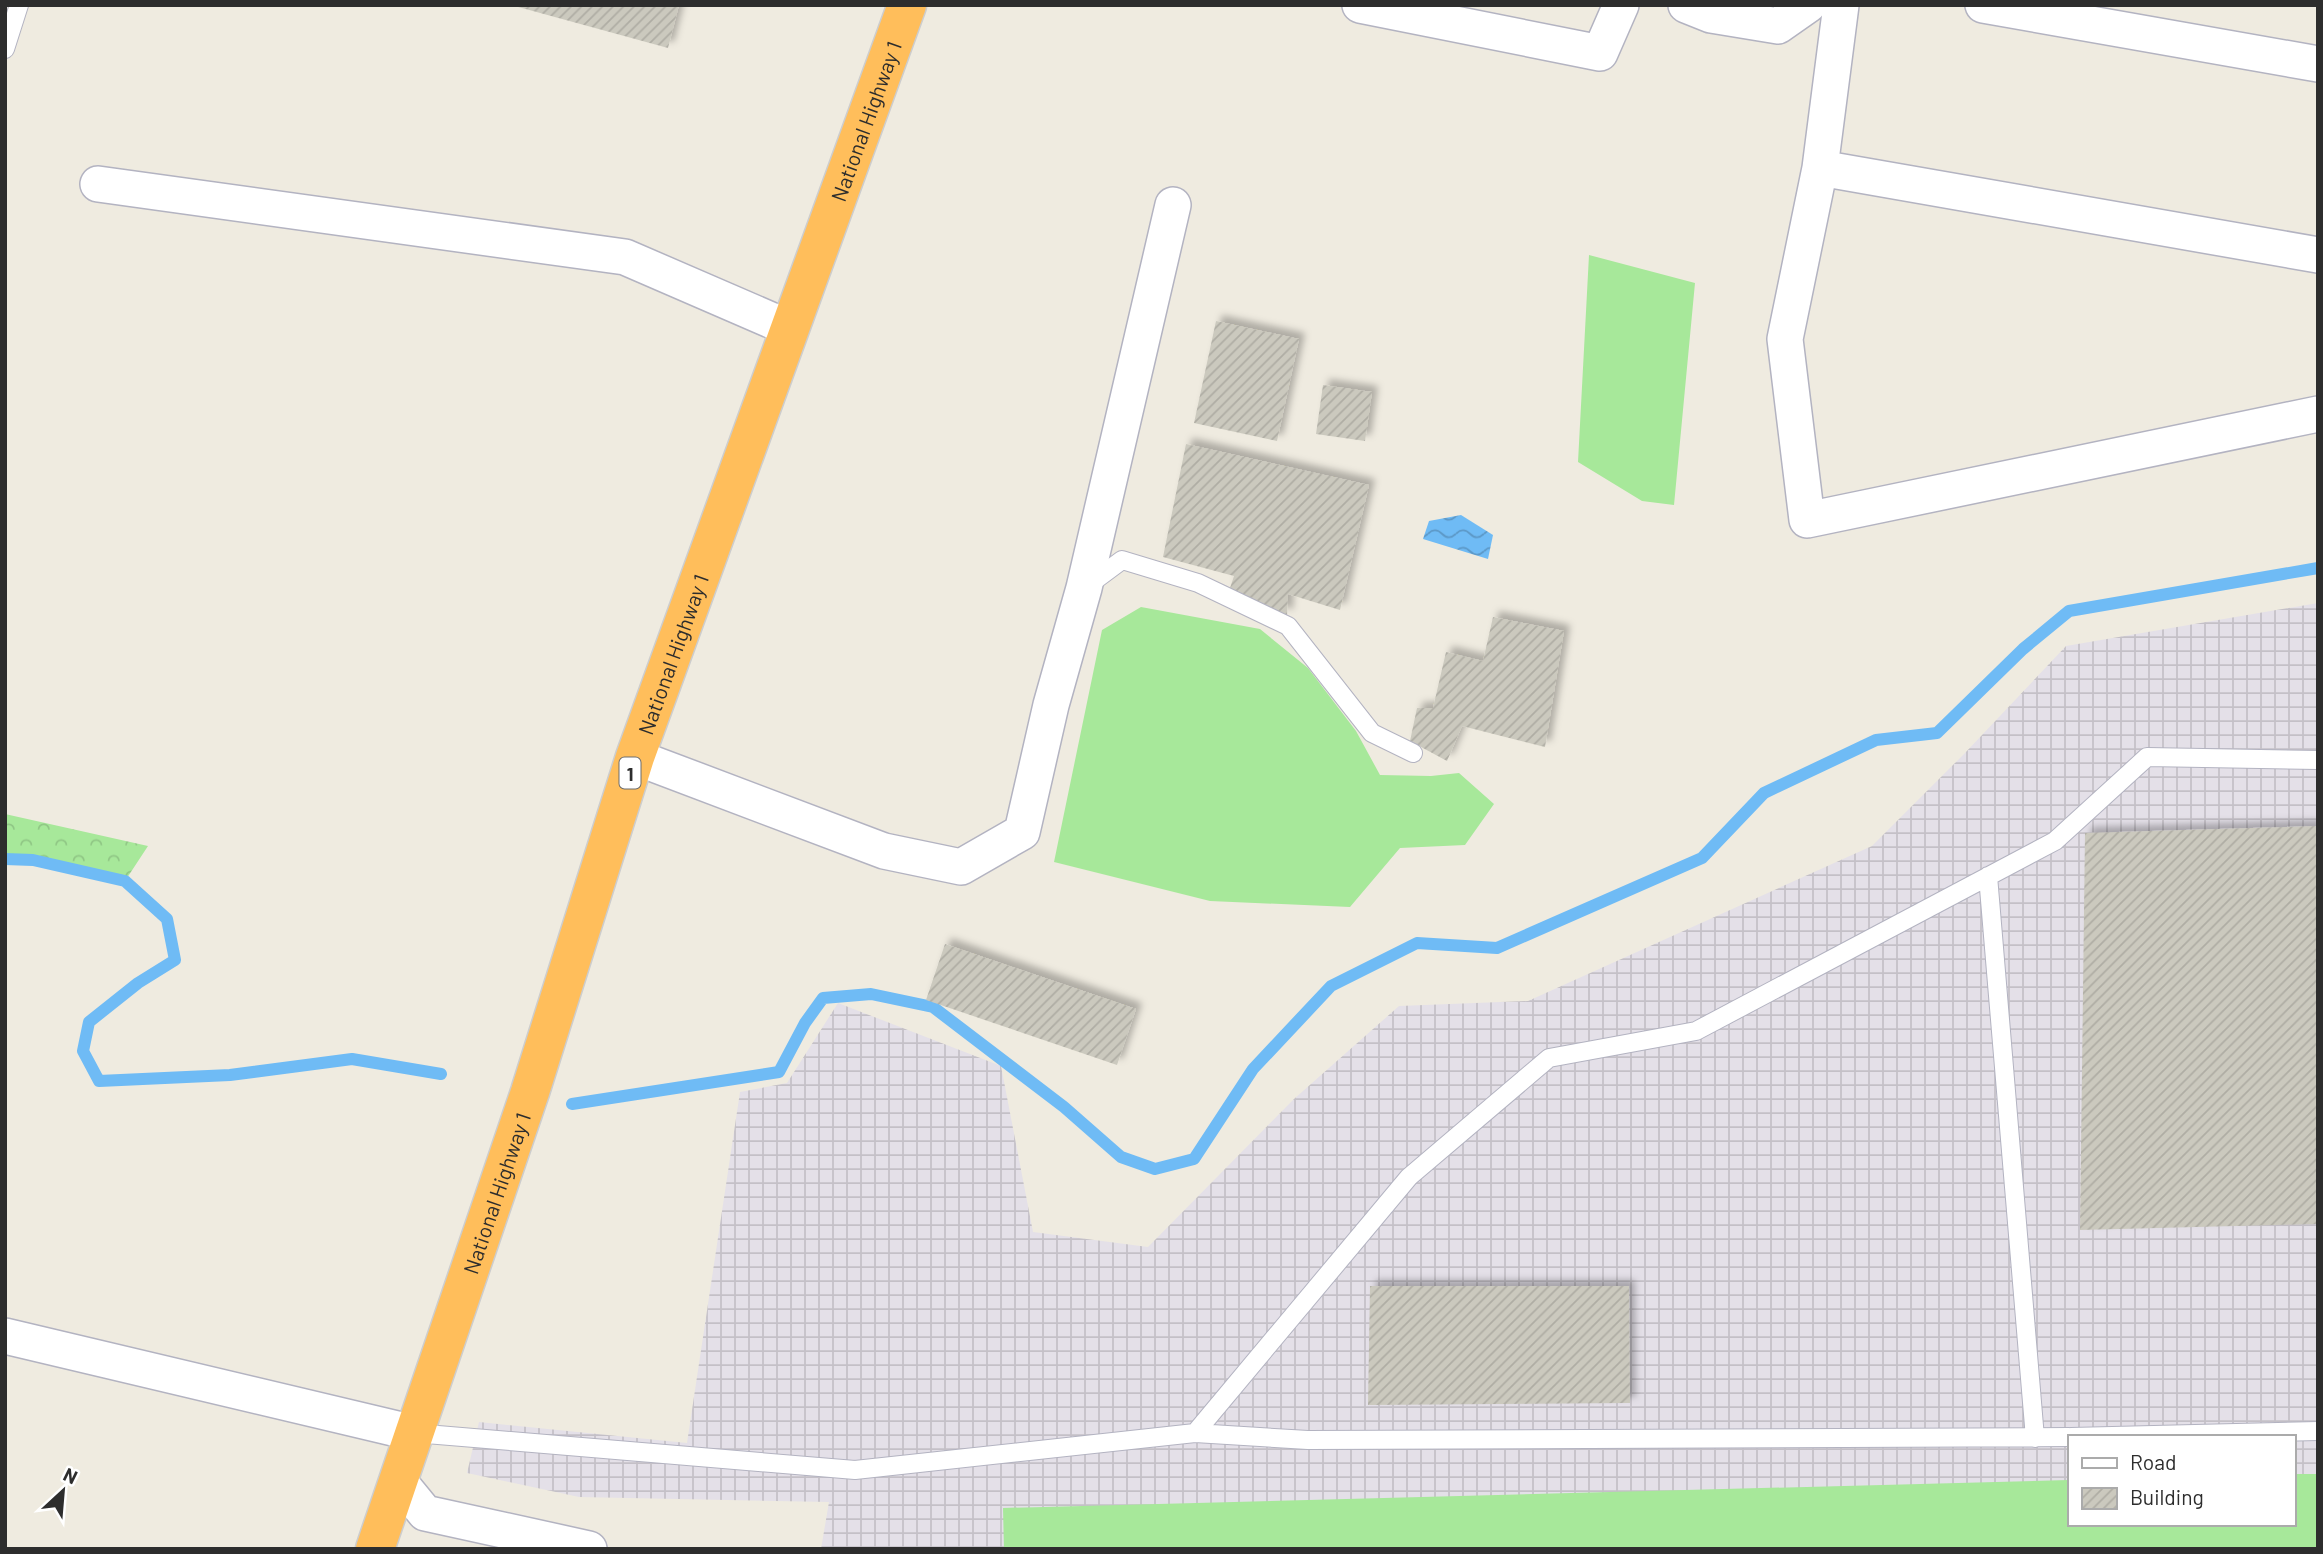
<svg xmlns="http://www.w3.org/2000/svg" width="2323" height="1554" font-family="Barlow,sans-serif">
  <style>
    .industrial { fill: url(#industrial-grid); fill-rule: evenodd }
    .grass { fill: #a7e89a }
    .forest { fill: url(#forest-crowns) }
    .water { fill: url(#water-waves) }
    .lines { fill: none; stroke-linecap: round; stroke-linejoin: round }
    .stream { stroke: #6fbbf5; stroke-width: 12 }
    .building { fill: url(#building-hatch); filter: url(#shadow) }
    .lane-casing { stroke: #b3b3c1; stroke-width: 20 }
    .street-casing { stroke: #b3b3c1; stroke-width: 38 }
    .highway-casing { stroke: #cdcdcd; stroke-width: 41 }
    .lane { stroke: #fff; stroke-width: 18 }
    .street { stroke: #fff; stroke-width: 35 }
    .highway { stroke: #ffbe5b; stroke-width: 38 }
    .labels { text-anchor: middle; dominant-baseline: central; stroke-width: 5; stroke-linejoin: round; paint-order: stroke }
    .shield { fill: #fff; stroke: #6c6c6c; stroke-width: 2 }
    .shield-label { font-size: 19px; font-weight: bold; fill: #2d2d2d }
    .street-label { font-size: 21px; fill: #2d2d2d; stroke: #fff }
  </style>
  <defs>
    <pattern id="industrial-grid" width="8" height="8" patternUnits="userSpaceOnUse" patternTransform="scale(1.75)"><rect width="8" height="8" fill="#e4e0e8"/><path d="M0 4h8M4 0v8" fill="none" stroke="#c4c0c7"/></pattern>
    <pattern id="forest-crowns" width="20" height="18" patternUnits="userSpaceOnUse" patternTransform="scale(1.75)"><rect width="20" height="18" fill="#a7e89a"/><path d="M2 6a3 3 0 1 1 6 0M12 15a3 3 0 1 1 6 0" fill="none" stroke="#90c785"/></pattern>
    <pattern id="water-waves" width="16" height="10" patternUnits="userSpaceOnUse" patternTransform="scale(1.75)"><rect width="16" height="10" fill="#6fbbf5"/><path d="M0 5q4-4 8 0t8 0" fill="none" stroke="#5c98c7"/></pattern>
    <pattern id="building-hatch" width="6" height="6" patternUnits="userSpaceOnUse" patternTransform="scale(1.75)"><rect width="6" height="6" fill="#cbc9be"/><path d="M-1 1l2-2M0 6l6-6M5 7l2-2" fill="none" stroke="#afada4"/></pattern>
    <filter id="shadow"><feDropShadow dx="6" dy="-6" stdDeviation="3.5" flood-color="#0004"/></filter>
  </defs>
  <rect width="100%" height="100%" fill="#efebe0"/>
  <path class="industrial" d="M2318,603v946h-1497l8,-47 -250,-5 -112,-24 12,-51 208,21 53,-351 47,-9 51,-80 163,63 32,166 115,15 146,-148 105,-93 129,-5 344,-155 93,-93 101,-107zM2069,1437h224v87h-224z"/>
  <path class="grass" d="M1589,255l106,28 -21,222 -32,-4 -64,-39z
    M1141,607l119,22 48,39 48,63 24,44 51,1 28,-3 35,31 -29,41 -65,3 -50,59 -140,-6 -156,-39 48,-232z
    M2293,1474h25v75h-1314l-1,-41 1066,-28v44h224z"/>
  <path class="forest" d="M5,814l143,32 -23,35 -92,-21 -28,-1z"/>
  <path class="water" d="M1461,515l32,20 -5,24 -65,-20 6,-18z"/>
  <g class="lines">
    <path class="stream" d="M5,859l28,1 92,21 42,38 8,41 -37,23 -49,39 -6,29 16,30 131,-6 122,-16 89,15
      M572,1104l207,-32 26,-49 18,-25 48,-4 62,13 131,100 57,50 34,12 39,-10 59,-90 78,-83 86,-43 80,5 205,-90 62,-65 112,-53 61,-7 86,-84 46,-38 249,-43"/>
  </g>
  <path class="building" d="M511,5h168l-11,43z
    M1216,321l83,18 -22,102 -83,-18z
    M1323,385l49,7 -7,49 -49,-7z
    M1186,444l183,41 -29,125 -52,-16 -1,22 -57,-28 4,-12 -71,-19z
    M1493,617l71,14 -19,116 -83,-21 -15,35 -37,-20 7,-33h16l13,-56 37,9z
    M2318,826v398l-238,6 5,-397z
    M945,944l191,65 -19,56 -191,-65z
    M1370,1286h259l1,117 -262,2z"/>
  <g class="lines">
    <defs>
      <path id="lane" d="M5,49l14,-44
        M1087,586l35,-26 76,23 90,43 84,107 41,20
        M1988,876l47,562
        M414,1433l441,37 340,-37 113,7 761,-3
        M1195,1433l214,-256 140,-119 147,-27 359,-190 92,-84 171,3
        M2071,1437l247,-6"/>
      <path id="street" d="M1360,5l240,48 21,-48
        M1686,5l25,10 67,11 30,-21
        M1841,5l-21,163 -35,171 22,181 511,-106
        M1983,5l335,59
        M1820,168l498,87
        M98,184l527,73 164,71
        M635,757l249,94 77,16 61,-35 29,-127 33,-117 89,-383
        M5,1336l409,97
        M398,1480l27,33 164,36"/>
      <g id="highway">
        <path id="s1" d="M375,1549l155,-457 105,-335 272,-752"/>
      </g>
    </defs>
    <use href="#lane" class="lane-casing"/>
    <use href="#street" class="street-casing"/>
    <use href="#highway" class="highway-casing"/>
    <use href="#lane" class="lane"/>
    <use href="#street" class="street"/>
    <use href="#highway" class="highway"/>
  </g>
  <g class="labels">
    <rect class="shield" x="619.5" y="757.5" width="21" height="31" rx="5"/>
    <g class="shield-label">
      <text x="630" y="773">1</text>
    </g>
    <g class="street-label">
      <text stroke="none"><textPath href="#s1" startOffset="1510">National Highway 1</textPath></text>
      <text stroke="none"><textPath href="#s1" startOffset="943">National Highway 1</textPath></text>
      <text stroke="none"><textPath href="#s1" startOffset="376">National Highway 1</textPath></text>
    </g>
  </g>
  <rect width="2323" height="1554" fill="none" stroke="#2d2d2d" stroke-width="14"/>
  <rect x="2068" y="1435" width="228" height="91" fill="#ffffff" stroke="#ababab" stroke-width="2"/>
  <rect x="2082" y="1458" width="35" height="10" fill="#ffffff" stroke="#ababab" stroke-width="2"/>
  <text x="2130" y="1470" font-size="21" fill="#2d2d2d">Road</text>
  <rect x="2082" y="1488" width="35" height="21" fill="url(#building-hatch)" stroke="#ababab" stroke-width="2"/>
  <text x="2130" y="1505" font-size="21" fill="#2d2d2d">Building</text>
  <g transform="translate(63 1491) rotate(26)" stroke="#ffffff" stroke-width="5" paint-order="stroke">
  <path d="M0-5L12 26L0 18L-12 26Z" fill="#2d2d2d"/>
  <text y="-10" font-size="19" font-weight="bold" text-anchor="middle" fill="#2d2d2d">N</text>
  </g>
</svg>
